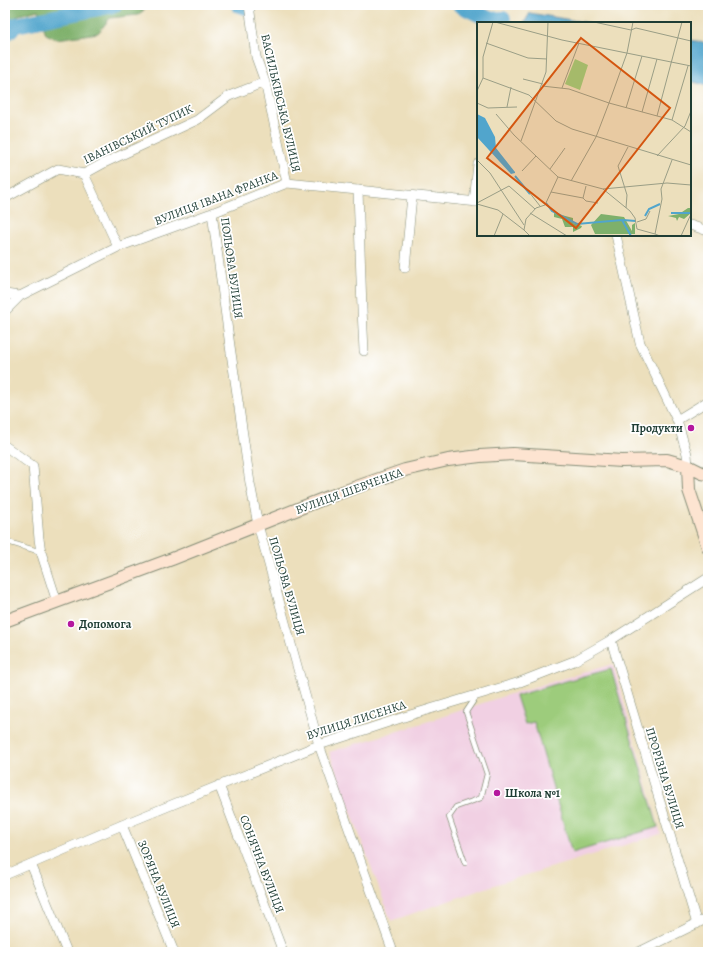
<svg xmlns="http://www.w3.org/2000/svg" width="713" height="957" font-family="Alegreya,serif">
  <style>
    .built { fill: #f1d0e3 }
    .green { fill: #9dcc7b; stroke: #5e8458 }
    .forest { fill: #7eb06b; stroke: #4e7650 }
    .water { fill: #51a5cc; stroke: #387180 }
    .lines { fill: none; stroke-linecap: round; stroke-linejoin: round }
    .river { stroke: #51a5cc; stroke-width: 16 }
    .lane-casing { stroke: #868e78; stroke-width: 6 }
    .street-casing { stroke: #868e78; stroke-width: 10 }
    .secondary-casing { stroke: #868e78; stroke-width: 14 }
    .lane { stroke: #fff; stroke-width: 4.5 }
    .street { stroke: #fff; stroke-width: 9 }
    .secondary { stroke: #fde4d1; stroke-width: 12 }
    .poi-dot { fill: #b5179e; stroke: #fff; stroke-width: 1.5 }
    .labels { text-anchor: middle; dominant-baseline: central; stroke-width: 3.5; stroke-linejoin: round; paint-order: stroke }
    .street-label { font-size: 12px; fill: #1f3d34; stroke: #fff }
    .poi-label { font-size: 12px; font-weight: bold; fill: #1f3d34; stroke: #fff; text-anchor: start }
    .inset-river { fill: none; stroke: #51a5cc; stroke-width: 2 }
    .inset-road { fill: none; stroke: #9a9e86; stroke-width: 1 }
    .view { fill: #d45610; fill-opacity: 0.15; stroke: #d45610; stroke-width: 2 }
    .inset-edge { fill: none; stroke: #1f3d34; stroke-width: 2 }
  </style>
  <rect width="100%" height="100%" fill="#fff"/>
  <filter id="ink" filterUnits="userSpaceOnUse"><feTurbulence type="fractalNoise" baseFrequency=".025" numOctaves="2"/><feDisplacementMap in="SourceGraphic" scale="8" xChannelSelector="R" yChannelSelector="G"/><feConvolveMatrix kernelMatrix="1 2 1 2 8 2 1 2 1" color-interpolation-filters="sRGB"/></filter>
  <filter id="wash" filterUnits="userSpaceOnUse"><feTurbulence type="fractalNoise" baseFrequency=".012" numOctaves="4" result="noise"/><feDisplacementMap in="SourceGraphic" scale="16" xChannelSelector="R" yChannelSelector="G"/><feGaussianBlur stdDeviation="0.9" result="paint"/><feColorMatrix in="noise" values="0 0 0 0 0 0 0 0 0 0 0 0 0 0 0 0 0 1.4 0 .05"/><feComposite in="paint" operator="in"/></filter>
  <g filter="url(#wash)">
    <rect width="100%" height="100%" fill="#ecdfbc"/>
    <path class="built" d="M613,664l48,170 -161,49 -109,38 -62,-169 82,-25 99,-33z"/>
    <path class="green" d="M611,669l47,158 -86,26 -38,-131 -9,2 -9,-28 57,-17z"/>
    <path class="forest" d="M5,5h145l-12,10 -28,3 -12,15 -41,6 -11,-5 -8,-24 -19,5 -14,13z"/>
    <path class="water" d="M530,13l59,10h-65z
      M690,40l18,3v43l-18,-5z"/>
    <g class="lines">
      <path class="river" d="M239,5l6,2
        M460,5l31,15 12,-1
        M5,34l11,-9 98,-20"/>
    </g>
  </g>
  <g filter="url(#ink)">
    <g class="lines">
      <defs>
        <path id="lane" d="M8,542l33,10
          M465,863l-16,-46 7,-10 25,-9 6,-24 -21,-62 10,-15"/>
        <path id="street" d="M249,5l7,52 9,25 22,101
          M358,190l4,119 2,42
          M5,198l53,-29 26,5
          M474,202l4,-38
          M212,213l18,133 20,137 8,42 61,220 74,207
          M690,225l18,6
          M616,235l24,108 37,77 10,34 1,12
          M118,247l-34,-73 20,-11 93,-43 32,-24 36,-14
          M405,268l7,-72
          M5,294l15,2
          M5,311l15,-15 98,-49 94,-34 75,-30 191,19
          M677,420l31,-19
          M5,446l28,20 6,73 2,13 16,50
          M611,640l86,284
          M219,785l64,167
          M122,825l52,127
          M31,864l36,88
          M5,875l117,-50 197,-80 88,-29 113,-34 54,-21 37,-21 97,-62
          M639,952l69,-34"/>
        <path id="secondary" d="M688,466l1,24 19,57
          M5,621l167,-62 156,-62 77,-27 43,-10 32,-4 33,-2 109,7 45,-1 21,6 14,7 6,1"/>
      </defs>
      <use href="#lane" class="lane-casing"/>
      <use href="#street" class="street-casing"/>
      <use href="#secondary" class="secondary-casing"/>
      <use href="#lane" class="lane"/>
      <use href="#street" class="street"/>
      <use href="#secondary" class="secondary"/>
    </g>
  </g>
  <g class="poi-dot">
    <circle cx="691" cy="428" r="4"/>
    <circle cx="71" cy="624" r="4"/>
    <circle cx="497" cy="793" r="4"/>
  </g>
  <g class="labels">
    <g class="street-label">
      <text transform="translate(281 103) rotate(77)">ВАСИЛЬКІВСЬКА ВУЛИЦЯ</text>
      <text transform="translate(138 134) rotate(-26)">ІВАНІВСЬКИЙ ТУПИК</text>
      <text transform="translate(216 198) rotate(-21)">ВУЛИЦЯ ІВАНА ФРАНКА</text>
      <text transform="translate(232 268) rotate(82)">ПОЛЬОВА ВУЛИЦЯ</text>
      <text transform="translate(349 491) rotate(-20)">ВУЛИЦЯ ШЕВЧЕНКА</text>
      <text transform="translate(287 586) rotate(74)">ПОЛЬОВА ВУЛИЦЯ</text>
      <text transform="translate(356 720) rotate(-18)">ВУЛИЦЯ ЛИСЕНКА</text>
      <text transform="translate(665 778) rotate(73)">ПРОРІЗНА ВУЛИЦЯ</text>
      <text transform="translate(262 864) rotate(69)">СОНЯЧНА ВУЛИЦЯ</text>
      <text transform="translate(159 884) rotate(68)">ЗОРЯНА ВУЛИЦЯ</text>
    </g>
    <g class="poi-label">
      <text x="683" y="428" text-anchor="end">Продукти</text>
      <text x="79" y="624">Допомога</text>
      <text x="505" y="793">Школа №1</text>
    </g>
  </g>
  <g transform="translate(477 22)">
    <rect width="214" height="214" fill="#ecdfbc"/>
    <path d="M98,37l13,6 -8,25 -15,-6z" fill="#9dcc7b"/>
    <path d="M211,186h3v5l-7,6 -5,-2 -2,4 -1,-3 -8,-2 11,-2zM77,191l19,5v5l9,3 -1,2 -8,4v-5h-8l-3,-8 -8,-2zM124,192l23,3 8,14v-6l3,-2v11h-40l-4,-9z" fill="#7eb06b"/>
    <path d="M0,92l8,4 10,19 1,11 19,24v1l-4,1 -34,-37z" fill="#51a5cc"/>
    <path class="inset-river" d="M38,154l15,18M69,181l6,8 25,13 45,-4 9,16M194,191h19M168,194l4,-7 11,-5M146,198l13,1"/>
    <path class="inset-road" d="M18,0l67,18 129,26M117,0l37,8 5,-2 55,13M9,21l42,15 19,1M6,56l46,17 27,26 16,8 119,36M46,57l20,5M65,64l27,3 40,14 63,17 19,12M85,66l17,-45M0,69l6,-13v-21l10,-35M0,81l11,5 29,-1M30,85l4,-20M149,86l16,-52M165,90l15,-53M19,92l18,21 44,42 45,12 64,-6 24,2M180,94l25,-94M195,98l16,-54M44,119l25,-69 2,-50M180,134l28,-30 6,-15M0,138l13,13 34,52M73,147l15,-21M45,149l14,-15M94,159l25,-44 13,-34 18,-50 6,-31M126,167l27,22 5,7 2,11 18,5M52,170l11,14M74,170l32,6 3,-12M106,176l3,3 12,2M0,181l32,-17 26,23M0,182l21,6 26,20M149,186l1,-13 -9,-29 10,-19M53,191l37,23M160,200l9,-3 4,-8M17,214l9,-22M53,214l-6,-6 2,-11 10,-11 9,-3 13,-28M183,214l-5,-2 7,-35 -1,-10 11,-29M204,214l10,-22"/>
    <path class="view" d="M104,16l89,70 -94,120 -89,-70z"/>
    <rect width="214" height="214" class="inset-edge"/>
  </g>
  <rect width="713" height="957" fill="none" stroke="#fff" stroke-width="20"/>
</svg>
